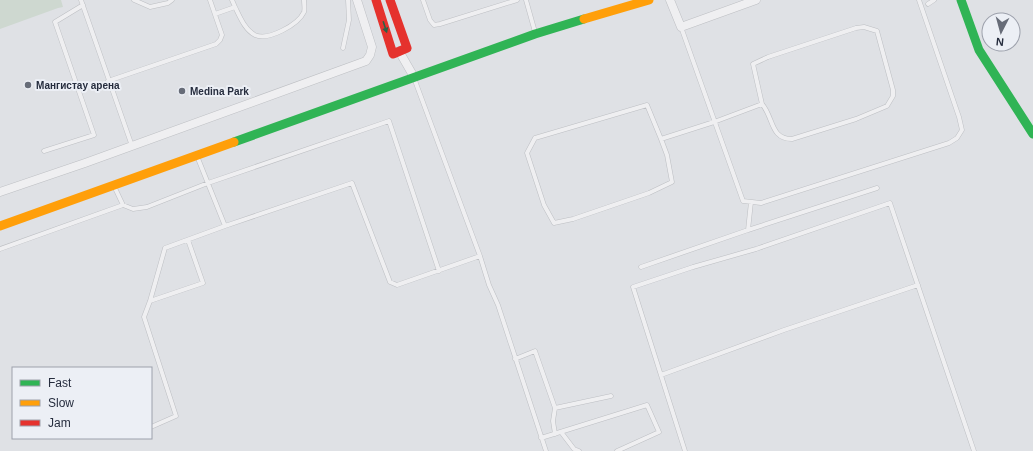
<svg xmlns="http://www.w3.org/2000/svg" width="1033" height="451" font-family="Arial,sans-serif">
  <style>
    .green { fill: #ced8d0 }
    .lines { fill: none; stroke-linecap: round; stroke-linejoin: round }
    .lane-casing { stroke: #bdbfc3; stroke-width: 5 }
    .street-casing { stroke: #bdbfc3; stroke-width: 9 }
    .lane { stroke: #efeff1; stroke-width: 4 }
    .street { stroke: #efeff1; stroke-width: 8 }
    .fast { stroke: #30b455; stroke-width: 9 }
    .slow { stroke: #ff9f0a; stroke-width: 9 }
    .jam { stroke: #e5322d; stroke-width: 9 }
    .oneway { fill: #2a6347 }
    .poi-dot { fill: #676c78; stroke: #eceff5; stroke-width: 1.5 }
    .labels { text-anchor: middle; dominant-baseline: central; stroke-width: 4; stroke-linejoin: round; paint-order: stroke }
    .poi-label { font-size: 10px; font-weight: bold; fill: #262d3e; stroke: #eceff5; text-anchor: start }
  </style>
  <rect width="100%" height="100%" fill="#dfe1e5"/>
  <path class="green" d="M0,0h61l2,7 -5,1 -58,21z"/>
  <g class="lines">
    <defs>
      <path id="lane" d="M81,0l51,146
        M134,0l16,7 18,-4 4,-3
        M232,0l3,7
        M423,0l7,20 4,5 6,-1 77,-24
        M526,0l9,32
        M928,4l6,-4
        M215,14l20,-7c5,10 10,23 20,28 13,6 43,-10 49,-23 1,-3 0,-8 0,-12
        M681,27l62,174 18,2 188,-60 8,-5 5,-8 -3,-13 -40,-117
        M864,27l13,4 16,59v6l-6,10 -31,13 -64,20c-22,0 -18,-21 -30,-35l-9,-40 15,-7 88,-29z
        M343,48l6,-28 -1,-20
        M414,78l66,178 9,29 9,20 48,146
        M108,81l108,-37 4,-4 2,-5 -12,-35
        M661,139l6,16 5,27 -23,11 -76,26 -19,4 -10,-18 -17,-52 8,-15 112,-33 14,34 53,-17 48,-18
        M44,151l50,-16 -39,-113 28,-17
        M197,156l28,70
        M114,186l9,19 10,4 14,-2 61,-24 181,-62 50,150
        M748,230l129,-42
        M0,249l123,-44
        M641,267l107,-37 3,-28
        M150,301l53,-18 -15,-43
        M515,359l20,-8 20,57 56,-12
        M661,375l123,-45 134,-45
        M555,408l-2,13 2,13
        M151,427l25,-11 -32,-99 6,-16 15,-53 60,-22 127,-43 38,99 7,3 83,-29
        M561,432l13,17 5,2
        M541,438l106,-33 12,27 -42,19
        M685,451l-52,-164 60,-20 63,-18 134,-46 84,248"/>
      <path id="street" d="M670,0l11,27 75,-27
        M399,51l15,26
        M0,192l85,-29 281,-102 4,-6 2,-8 -15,-47"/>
    </defs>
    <use href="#lane" class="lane-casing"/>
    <use href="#street" class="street-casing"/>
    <use href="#lane" class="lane"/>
    <use href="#street" class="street"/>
    <path class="fast" d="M961,0l18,50 54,84
      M234,142l301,-108 49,-15"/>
    <path class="slow" d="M584,19l65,-19
      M0,226l234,-84"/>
    <path class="jam" d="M376,0l17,54 14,-6 -17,-48"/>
  </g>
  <defs><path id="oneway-solid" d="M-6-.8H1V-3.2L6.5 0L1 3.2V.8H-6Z"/></defs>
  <use class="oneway" href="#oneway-solid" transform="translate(385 27) rotate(72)"/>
  <g class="poi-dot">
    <circle cx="28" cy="85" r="4"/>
    <circle cx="182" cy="91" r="4"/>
  </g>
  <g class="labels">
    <g class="poi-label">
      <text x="36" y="85">Мангистау арена</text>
      <text x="190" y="91">Medina Park</text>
    </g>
  </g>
  <rect x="12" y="367" width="140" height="72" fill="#eceff5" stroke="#9da1ac"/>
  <rect x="20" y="380" width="20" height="6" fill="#30b455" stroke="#9da1ac"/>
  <text x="48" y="387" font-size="12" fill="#262d3e">Fast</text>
  <rect x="20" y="400" width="20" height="6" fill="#ff9f0a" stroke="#9da1ac"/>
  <text x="48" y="407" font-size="12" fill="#262d3e">Slow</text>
  <rect x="20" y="420" width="20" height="6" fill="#e5322d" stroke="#9da1ac"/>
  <text x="48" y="427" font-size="12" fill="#262d3e">Jam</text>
  <g transform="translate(1001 32) rotate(186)"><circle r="19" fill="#eceff5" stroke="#9da1ac"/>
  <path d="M0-3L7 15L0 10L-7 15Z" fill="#676c78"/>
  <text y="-6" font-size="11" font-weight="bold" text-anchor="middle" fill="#262d3e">N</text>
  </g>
</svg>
